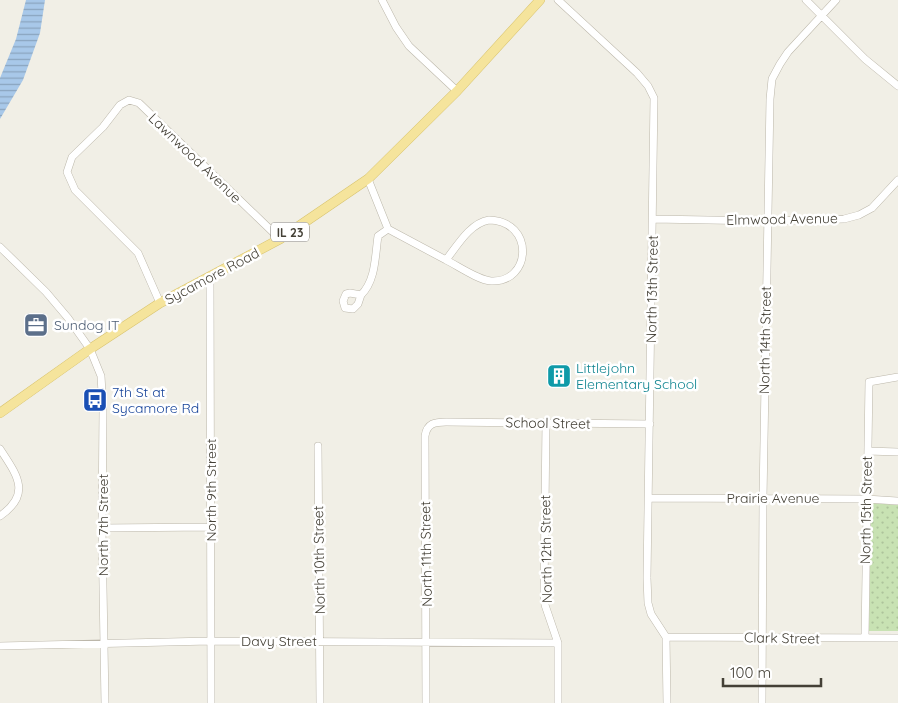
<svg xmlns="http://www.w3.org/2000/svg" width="898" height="703" font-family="Quicksand,sans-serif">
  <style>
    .park { fill: url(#park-dots) }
    .water { fill: url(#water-rules) }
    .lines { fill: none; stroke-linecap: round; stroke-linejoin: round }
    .minor-casing { stroke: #bcb7aa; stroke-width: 8 }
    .major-casing { stroke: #d8c36e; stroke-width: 10 }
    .minor { stroke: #fff; stroke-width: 7 }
    .major { stroke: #f5e49c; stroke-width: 9 }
    .labels { text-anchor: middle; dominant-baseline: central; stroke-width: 5; stroke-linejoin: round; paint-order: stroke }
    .shield { fill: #fff; stroke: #7c7972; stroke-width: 1 }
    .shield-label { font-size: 12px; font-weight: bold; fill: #444036 }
    .street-label { font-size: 14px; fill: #444036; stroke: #fff }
    .service-label { font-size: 14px; fill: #4e5e75; stroke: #fff; text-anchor: start }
    .culture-label { font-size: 14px; fill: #0d838f; stroke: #fff; text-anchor: start }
    .transit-label { font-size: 14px; fill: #164399; stroke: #fff; text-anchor: start }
  </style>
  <defs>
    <pattern id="park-dots" width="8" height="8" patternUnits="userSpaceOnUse" patternTransform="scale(1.25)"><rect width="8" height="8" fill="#c8e2b3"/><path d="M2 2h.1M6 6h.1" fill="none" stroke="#adc39b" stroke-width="1.8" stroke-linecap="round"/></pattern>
    <pattern id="water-rules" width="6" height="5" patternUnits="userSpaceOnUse" patternTransform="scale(1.25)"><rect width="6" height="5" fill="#a8c8e9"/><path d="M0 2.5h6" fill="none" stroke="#8aa4be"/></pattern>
  </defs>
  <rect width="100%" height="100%" fill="#f1efe6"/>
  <path class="park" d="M871,503l27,2v126h-29z"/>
  <path class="water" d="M26,0h19l-5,33 -17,47 -23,39v-41l16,-39z"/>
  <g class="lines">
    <defs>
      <path id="minor" d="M382,0l14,27 13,19 48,45
        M558,0l79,73 11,13 6,12 -7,480 1,25 3,11 15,23 1,66
        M806,0l59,59 33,27
        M368,179l20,50
        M653,219l113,2 78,-2 15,-4 13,-7 26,-28
        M489,220c46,1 43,63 2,61 -13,-1 -33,-15 -45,-21 11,-14 24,-37 43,-40z
        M388,229l58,31
        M0,247l46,45 22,26 22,31 11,27 2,34 -1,118 3,175
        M210,276l1,427
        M350,293l11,2 -3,9 -5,5 -8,-1 -2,-7 3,-7z
        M361,295c15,-15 14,-39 17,-59l10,-7
        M160,303l-22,-50 -63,-63 -8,-18 5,-15 31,-30 17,-22 9,-5 10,3 141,136
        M546,422l-2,173 1,10 13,38v60
        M318,446l2,257
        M0,449c17,26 32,45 0,67
        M868,451l30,1
        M649,498l217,1 31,2
        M102,528l109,-1
        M666,637l232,1
        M865,638l4,-256 29,-5
        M0,646l210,-5 348,2
        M426,703l-1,-267c2,-13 10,-14 21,-14l204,2
        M762,703l1,-205 7,-399 2,-20 8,-15 8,-12 48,-52"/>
      <path id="major" d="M0,413l90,-64 70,-46 120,-64 88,-60 89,-88 83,-91"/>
    </defs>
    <use href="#minor" class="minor-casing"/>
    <use href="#major" class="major-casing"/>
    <use href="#minor" class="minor"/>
    <use href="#major" class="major"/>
  </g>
  <defs>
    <symbol id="office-square" viewBox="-11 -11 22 22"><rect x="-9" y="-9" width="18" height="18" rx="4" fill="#5c6f8a" stroke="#fff"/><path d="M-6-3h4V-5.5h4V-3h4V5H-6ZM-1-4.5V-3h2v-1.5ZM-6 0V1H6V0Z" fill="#fff"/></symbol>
    <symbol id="building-square" viewBox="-11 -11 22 22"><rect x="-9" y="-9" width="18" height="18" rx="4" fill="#0f9aa8" stroke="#fff"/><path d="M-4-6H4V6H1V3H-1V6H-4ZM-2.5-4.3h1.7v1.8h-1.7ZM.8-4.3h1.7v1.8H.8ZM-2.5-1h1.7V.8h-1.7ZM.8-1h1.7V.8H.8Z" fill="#fff"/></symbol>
    <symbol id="bus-square" viewBox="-11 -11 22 22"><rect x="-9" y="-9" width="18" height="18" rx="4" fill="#1a4fb4" stroke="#fff"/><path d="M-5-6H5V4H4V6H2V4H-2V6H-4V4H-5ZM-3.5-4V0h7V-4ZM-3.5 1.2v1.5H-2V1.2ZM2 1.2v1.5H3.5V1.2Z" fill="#fff"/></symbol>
  </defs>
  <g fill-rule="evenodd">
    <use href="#office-square" x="22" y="311" width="28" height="28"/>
    <use href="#building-square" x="545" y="362" width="28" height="28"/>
    <use href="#bus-square" x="81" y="386" width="28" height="28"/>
  </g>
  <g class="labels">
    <rect class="shield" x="271" y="222.5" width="38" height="19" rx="4"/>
    <g class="shield-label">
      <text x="290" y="232">IL 23</text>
    </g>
    <g class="street-label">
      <text transform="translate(195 158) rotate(44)">Lawnwood Avenue</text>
      <text transform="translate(782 219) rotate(-1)">Elmwood Avenue</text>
      <text transform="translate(212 276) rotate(-28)">Sycamore Road</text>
      <text transform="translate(652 289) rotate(-89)">North 13th Street</text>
      <text transform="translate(765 340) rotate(-89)">North 14th Street</text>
      <text transform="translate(548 423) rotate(1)">School Street</text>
      <text transform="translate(211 490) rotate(-90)">North 9th Street</text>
      <text x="773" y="498">Prairie Avenue</text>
      <text transform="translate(866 510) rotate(-89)">North 15th Street</text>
      <text transform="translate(103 525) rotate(-90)">North 7th Street</text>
      <text transform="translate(546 549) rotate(-91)">North 12th Street</text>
      <text transform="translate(426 554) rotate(-91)">North 11th Street</text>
      <text transform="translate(319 560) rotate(-91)">North 10th Street</text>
      <text transform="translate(782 638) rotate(1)">Clark Street</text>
      <text x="279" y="641">Davy Street</text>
    </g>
    <g class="service-label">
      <text x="54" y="325">Sundog IT</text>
    </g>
    <g class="culture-label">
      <text x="576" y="368">Littlejohn<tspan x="576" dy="16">Elementary School</tspan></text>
    </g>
    <g class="transit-label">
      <text x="112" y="392">7th St at<tspan x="112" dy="16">Sycamore Rd</tspan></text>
    </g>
  </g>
  <path d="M723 678v8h98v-8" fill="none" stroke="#444036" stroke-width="2.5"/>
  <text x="730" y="678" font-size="15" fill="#444036" stroke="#ffffff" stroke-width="4" paint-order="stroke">100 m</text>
</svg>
